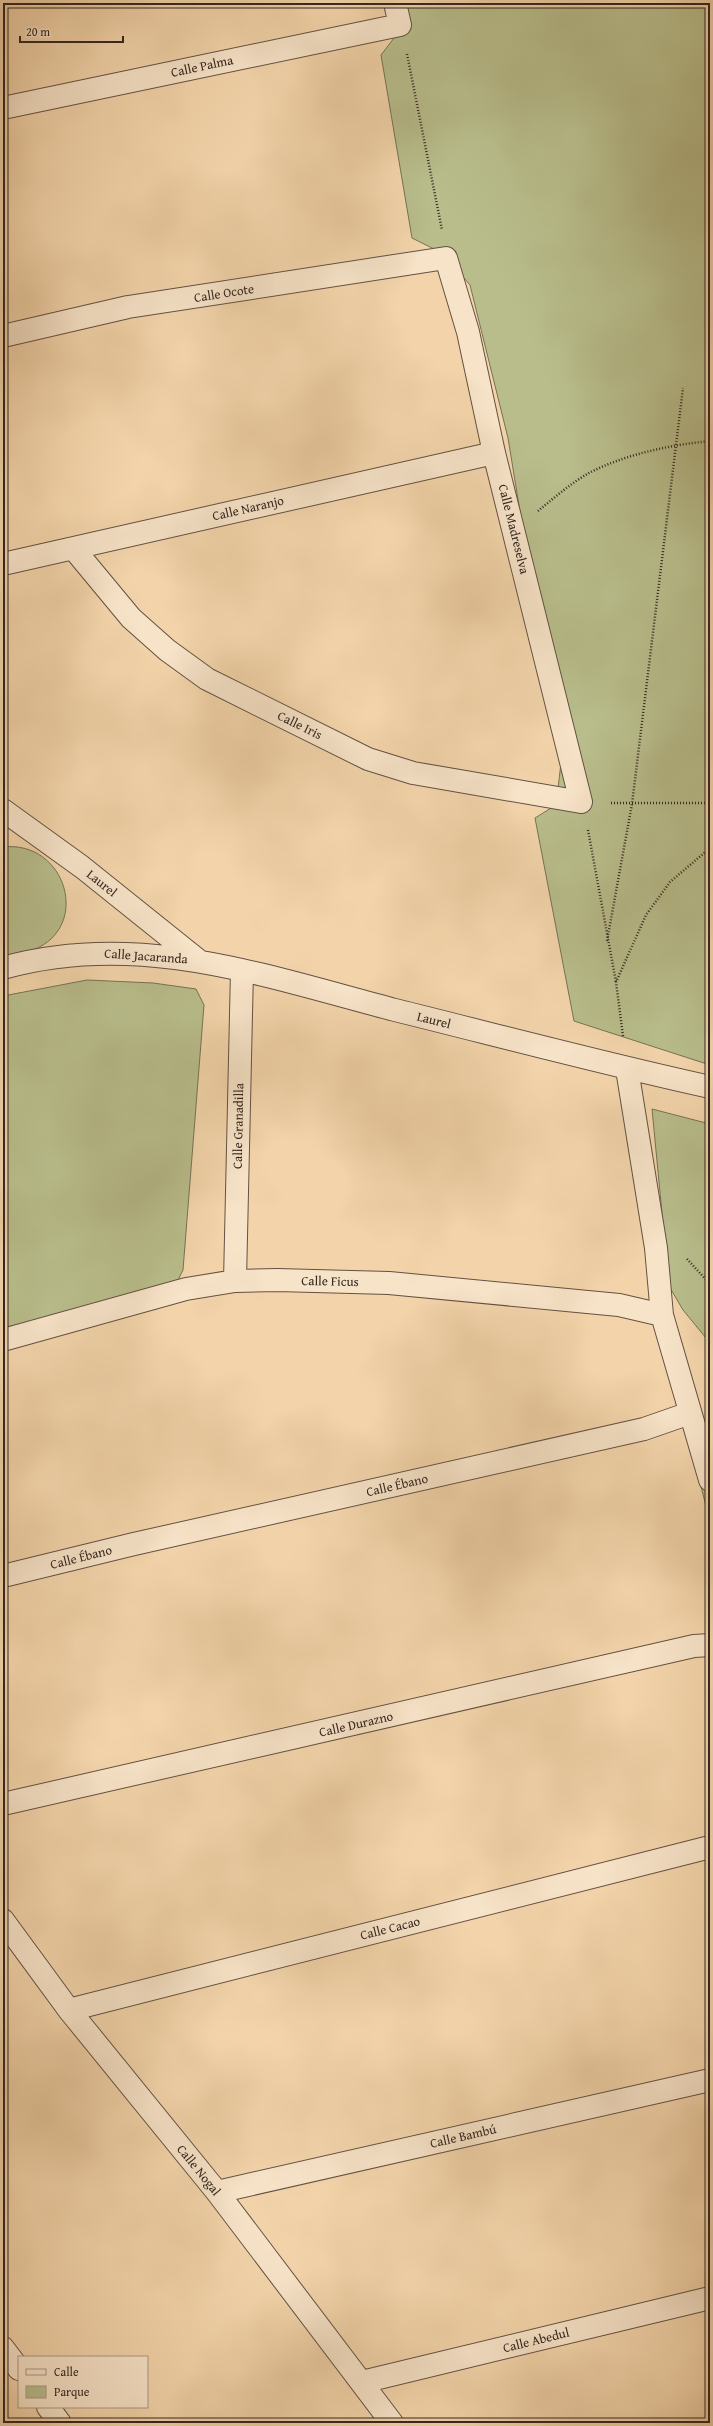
<svg xmlns="http://www.w3.org/2000/svg" width="713" height="2426" font-family="'Gentium Book Plus',serif">
  <style>
    .green { fill: #b8bd8b; stroke: #767256 }
    .lines { fill: none; stroke-linecap: round; stroke-linejoin: round }
    .street-casing { stroke: #635242; stroke-width: 24 }
    .path { stroke: #332620; stroke-width: 2.5; stroke-dasharray: 1 2; stroke-linecap: butt }
    .street { stroke: #f7e3c8; stroke-width: 22 }
    .labels { text-anchor: middle; dominant-baseline: central; stroke-width: 3.5; stroke-linejoin: round; paint-order: stroke }
    .street-label { font-size: 13px; fill: #332620; stroke: #f7e3c8 }
  </style>
  <rect width="100%" height="100%" fill="#f3d4aa"/>
  <filter id="stains"><feTurbulence type="fractalNoise" baseFrequency=".005" numOctaves="4"/><feColorMatrix values="0 0 0 0 .2 0 0 0 0 .09 0 0 0 0 .02 0 0 0 .5 -.17"/></filter>
  <radialGradient id="worn" r=".72"><stop offset=".6" stop-color="#630" stop-opacity="0"/><stop offset="1" stop-color="#630" stop-opacity=".3"/></radialGradient>
  <path class="green" d="M404,3h306v1062l-136,-44 -39,-203 21,-13 5,-42 -53,-325 -38,-153 -28,-32 -30,-15 -31,-183 20,-26z
    M3,847c63,-7 89,80 30,103 -9,3 -20,6 -30,4z
    M87,980l66,3 43,6 8,16 -21,265 -6,12 -15,8 -159,38v-332z
    M652,1109l58,15v230l-4,-16 -23,-28 -14,-24z
    M710,1410v112l-21,-83 14,-16z"/>
  <g class="lines">
    <defs>
      <path id="street" d="M3,108l397,-83 -5,-22
        M3,336l125,-29 318,-49 22,74 26,121 87,349 -168,-29 -45,-14 -161,-80 -40,-29 -36,-32 -58,-70
        M3,564l491,-111
        M3,810l79,57 116,93
        M3,968c135,-38 262,8 392,42 105,26 210,54 315,77
        M627,1069l29,179 6,67 48,165
        M235,1281l7,-311
        M3,1340l183,-51 49,-8 42,-1 112,3 230,22 43,10
        M3,1576l131,-32 510,-115 46,-16
        M3,1804l691,-158 16,-1
        M3,1920l66,90 148,182 175,231
        M69,2010l641,-163
        M217,2192l493,-112
        M3,2348l16,21
        M362,2382l348,-84
        M48,2407l12,16"/>
    </defs>
    <use href="#street" class="street-casing"/>
    <path class="path" d="M407,54l35,176
      M538,511c16,-13 33,-28 51,-38 37,-19 81,-28 121,-32
      M611,803h99
      M588,830l28,152
      M607,941l25,-137 51,-416
      M623,1036l-7,-54 30,-67 24,-33 40,-34
      M687,1259l23,25"/>
    <use href="#street" class="street"/>
  </g>
  <g class="labels">
    <g class="street-label">
      <text transform="translate(202 66) rotate(-12)">Calle Palma</text>
      <text transform="translate(224 293) rotate(-9)">Calle Ocote</text>
      <text transform="translate(248 508) rotate(-13)">Calle Naranjo</text>
      <text transform="translate(514 529) rotate(76)">Calle Madreselva</text>
      <text transform="translate(300 725) rotate(26)">Calle Iris</text>
      <text transform="translate(102 883) rotate(39)">Laurel</text>
      <text transform="translate(146 956) rotate(4)">Calle Jacaranda</text>
      <text transform="translate(434 1020) rotate(14)">Laurel</text>
      <text transform="translate(238 1126) rotate(-89)">Calle Granadilla</text>
      <text transform="translate(330 1281) rotate(1)">Calle Ficus</text>
      <text transform="translate(397 1485) rotate(-13)">Calle Ébano</text>
      <text transform="translate(81 1557) rotate(-14)">Calle Ébano</text>
      <text transform="translate(356 1724) rotate(-13)">Calle Durazno</text>
      <text transform="translate(390 1928) rotate(-14)">Calle Cacao</text>
      <text transform="translate(463 2136) rotate(-13)">Calle Bambú</text>
      <text transform="translate(199 2170) rotate(51)">Calle Nogal</text>
      <text transform="translate(536 2340) rotate(-14)">Calle Abedul</text>
    </g>
  </g>
  <rect width="713" height="2426" fill="none" stroke="#f3d4aa" stroke-width="16"/>
  <rect x="4" y="4" width="705" height="2418" fill="none" stroke="#332620" stroke-width="2"/>
  <rect x="8" y="8" width="697" height="2410" fill="none" stroke="#332620"/>
  <rect x="18" y="2356" width="130" height="52" fill="#f7e3c8" stroke="#a99785"/>
  <rect x="26" y="2369" width="20" height="6" fill="#f7e3c8" stroke="#a99785"/>
  <text x="54" y="2376" font-size="12" fill="#332620">Calle</text>
  <rect x="26" y="2386" width="20" height="12" fill="#b8bd8b" stroke="#a99785"/>
  <text x="54" y="2396" font-size="12" fill="#332620">Parque</text>
  <path d="M20 36v6h103v-6" fill="none" stroke="#332620" stroke-width="2"/>
  <text x="26" y="36" font-size="12" fill="#332620" stroke="#f7e3c8" stroke-width="3" paint-order="stroke">20 m</text>
  <rect width="100%" height="100%" filter="url(#stains)"/>
  <rect width="100%" height="100%" fill="url(#worn)"/>
</svg>
